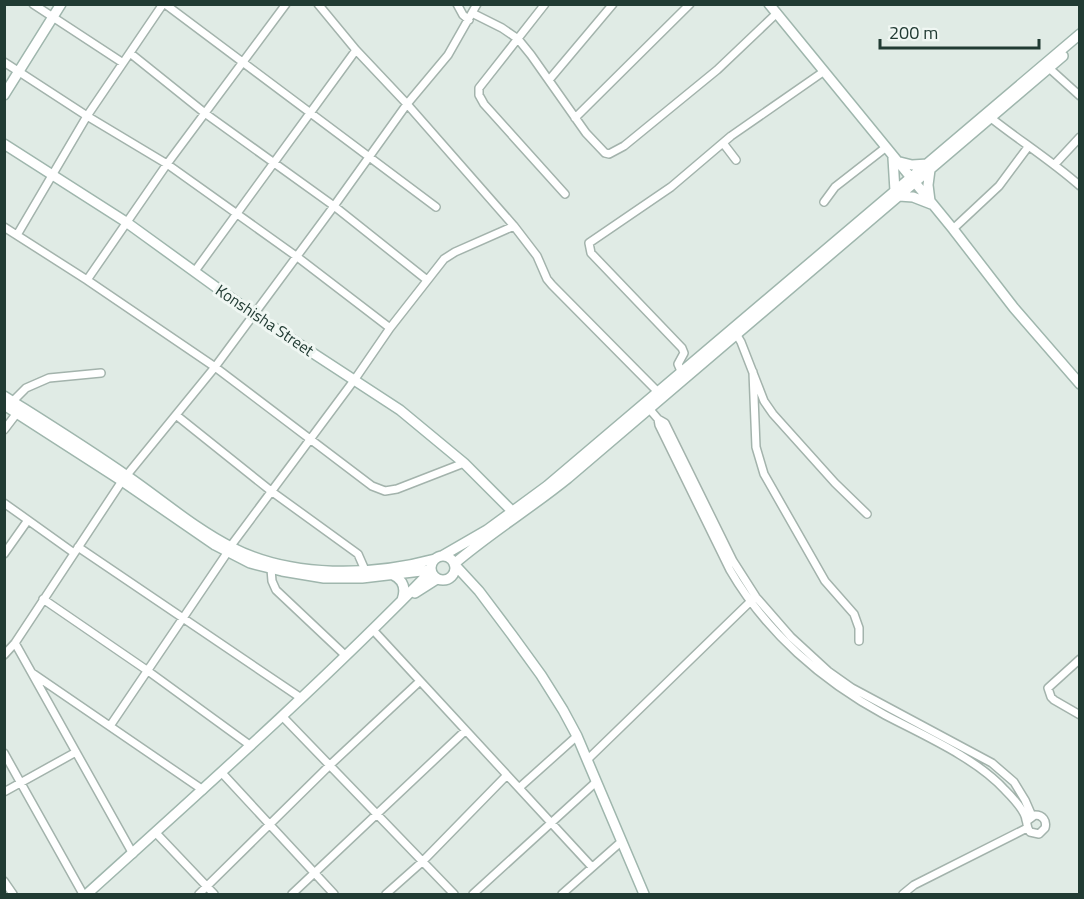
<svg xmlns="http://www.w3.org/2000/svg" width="1084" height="899" font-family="'Titillium Web',sans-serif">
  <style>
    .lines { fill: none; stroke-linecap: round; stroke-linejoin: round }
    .street-casing { stroke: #a3b3ac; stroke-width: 10 }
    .secondary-casing { stroke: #9fb6ad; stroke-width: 12 }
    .street { stroke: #fff; stroke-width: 7 }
    .secondary { stroke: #fff; stroke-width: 9 }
    .labels { text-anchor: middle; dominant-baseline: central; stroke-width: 6; stroke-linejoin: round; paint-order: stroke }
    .street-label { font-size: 16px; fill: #213b33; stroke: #f0f7f3 }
  </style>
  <rect width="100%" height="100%" fill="#e0ebe5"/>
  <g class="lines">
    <defs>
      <path id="street" d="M33,4l90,59
        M165,4l271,203
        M318,4l38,46 51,54 107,122 23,30 10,23 5,6 105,106
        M457,4l6,11 6,5
        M545,4l-66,84v7l5,9 81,90
        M472,13l30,15 16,11 13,16 55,78 19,20 4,1 15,-8 93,-76 60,-57
        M130,53l76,61 128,92 93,74
        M4,62l83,54 80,48 129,92 94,72
        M1049,68l31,28
        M549,80l64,-76
        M575,118l115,-114
        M991,118c29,23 61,43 89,68
        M723,143l13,17
        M1055,164l25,-27
        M824,202l11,-15 50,-39
        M4,227l83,53 128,87 157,119 13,5 12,-2 67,-26
        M953,229l46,-43 29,-39
        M17,235l70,-119 76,-112
        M195,271l161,-221
        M87,280l80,-116 119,-160
        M735,332l6,10 23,59 9,13 62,69 32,31
        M681,371l-3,-7 6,-11 -2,-5 -91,-95 -2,-10 82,-56 60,-51 92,-64
        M753,372l3,75 8,27 61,107 29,33 5,14v13
        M13,401l13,-13 23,-10 52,-5
        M646,405l12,14 7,4 68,138 23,36 35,40 37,34 24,17 140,75 22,19 11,18 7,16
        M176,415l95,76 87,63 7,16
        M658,419l1,6 71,145c36,62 92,111 155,145 38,20 91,43 120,75 7,7 20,20 21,30 2,5 0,7 4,12l9,2 6,-6c2,-7 -2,-13 -10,-13l-8,6
        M4,430l13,-17
        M4,503l70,50
        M78,547l223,151
        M230,547l125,-168 35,-51 54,-69 11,-7 59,-26
        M4,554l24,-34
        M271,569l1,12 4,9 70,66
        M43,599l105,72 103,75
        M374,631l218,236
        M15,643l118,211
        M4,655l11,-12 107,-162 93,-114 119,-161 73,-102 41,-49 29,-51
        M1080,659l-32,29 3,9 3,3 26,15
        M32,673l171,117
        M282,716l172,178
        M110,726l117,-173
        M4,753l79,141
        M587,760l167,-162
        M222,773l112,121
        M520,787l57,-51
        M4,792l72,-40
        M156,833l58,61
        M4,881l9,13
        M199,894l131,-129 89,-83
        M292,894l173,-163
        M386,894l36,-32 85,-87
        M473,894l123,-112
        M562,894l60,-53
        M903,894l11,-9 113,-57"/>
      <path id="secondary" d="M769,4l184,225 61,79 66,76
        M4,95l57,-91
        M4,144l122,78 127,92 147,96 64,53 49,49
        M893,158l2,33
        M896,161l16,4 16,-1
        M899,196l14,1 18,7
        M930,201l-2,-16 2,-15
        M4,396c41,26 83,52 123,80 35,24 68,53 106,72 59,30 139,28 202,11
        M4,405l118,76 93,64 35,18 32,8 42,7h38l68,-8
        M431 568a12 12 0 1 1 24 0a12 12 0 1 1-24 0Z
        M442,556l45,-26 60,-44 533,-452
        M454,564c36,-31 77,-56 114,-86l495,-422
        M455,565l24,26 33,44 29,40 22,35 14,26 67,158
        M393,575c11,5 13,14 9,25
        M415,593l22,-14
        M87,894c116,-105 234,-210 344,-323"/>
    </defs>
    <use href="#street" class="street-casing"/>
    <use href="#secondary" class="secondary-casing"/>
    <use href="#street" class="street"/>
    <use href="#secondary" class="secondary"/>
  </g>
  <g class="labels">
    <g class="street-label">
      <text transform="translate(265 320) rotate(34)">Konshisha Street</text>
    </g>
  </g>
  <rect width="1084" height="899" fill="none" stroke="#213b33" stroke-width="12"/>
  <path d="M880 39v9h159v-9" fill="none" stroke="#213b33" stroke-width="3"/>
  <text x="889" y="39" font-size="18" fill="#213b33" stroke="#f0f7f3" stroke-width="4.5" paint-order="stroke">200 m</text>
</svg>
